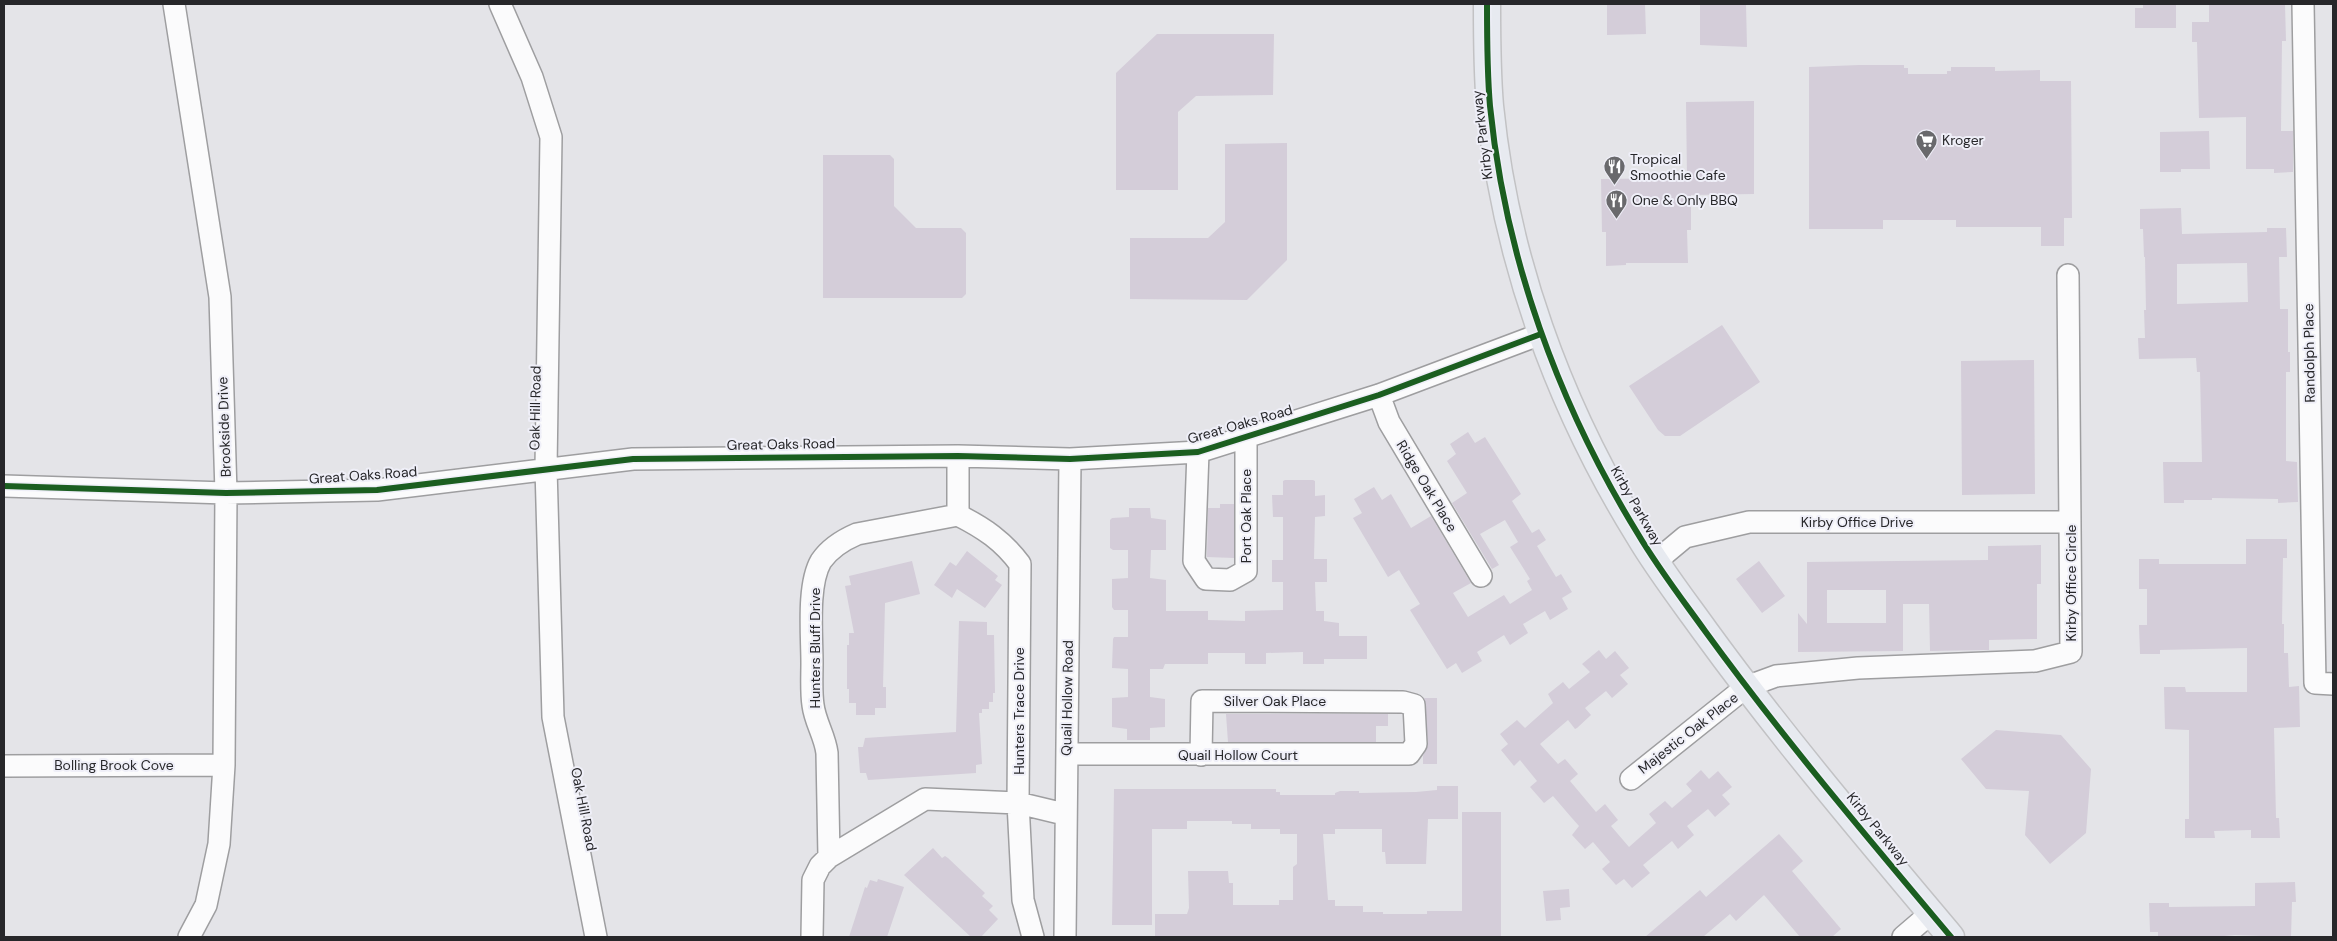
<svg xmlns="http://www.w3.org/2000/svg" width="2337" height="941" font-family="'DM Sans',sans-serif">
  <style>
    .building { fill: #d4cdd9; fill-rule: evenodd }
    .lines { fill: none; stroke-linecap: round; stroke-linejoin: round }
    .minor-casing { stroke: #9e9ea0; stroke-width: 24 }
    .major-casing { stroke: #c2c2c4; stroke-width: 29 }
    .minor { stroke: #fbfbfc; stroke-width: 21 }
    .major { stroke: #e7eaf0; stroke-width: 26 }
    .cycleway-casing { stroke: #efeff8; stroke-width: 9 }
    .cycleway { stroke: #1b5e20; stroke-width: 6 }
    .labels { text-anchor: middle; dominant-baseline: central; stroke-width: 4; stroke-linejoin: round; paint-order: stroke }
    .street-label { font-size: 14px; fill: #27272a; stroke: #efeff8 }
    .poi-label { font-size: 14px; fill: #27272a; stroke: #efeff8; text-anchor: start }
  </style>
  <rect width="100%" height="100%" fill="#e4e4e8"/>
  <path class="building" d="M1607,4h38l1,30 -39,1z
    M1700,4h46l1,43 -47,-2z
    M2143,4h33v24h-41v-20h8z
    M2209,4h76l1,37h-4l-1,90h12v41l-19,1v-4h-28v-52l-47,1 -2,-76h-5v-20h17z
    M1157,34h117l-1,61 -77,1 -18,16v78h-62v-117z
    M1859,65h45v3h4v6h39v-3h4v-4h44v4l45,-1v11h31l1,137h-8v28h-23v-19h-85v-7h-73v9h-74v-162z
    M1754,101v93l-63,1v35h-4l1,33h-62v2l-20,1v-34h-4l-1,-53 86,-1 -1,-76z
    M2209,131l1,38h-29v3h-21v-40z
    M1287,143v117l-40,40 -117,-1v-61h78l17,-16v-78z
    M823,155h67l4,4v47l22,22h45l5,5v61l-4,4h-139z
    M2181,208l1,26 85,-2v-4h19l1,29h-8l1,52h8v43h2v20h-4v89l11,1 1,40 -20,1v-4l-66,-1v2h-28v3h-20l-1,-41h39l-2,-90h-3l-1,-14 -57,1 -1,-21h7l-1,-28h2l-1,-53h-1l-1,-28h-3v-20zM2247,263l1,39 -71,2v-40z
    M1722,325l38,57 -80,54h-15l-7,-6 -29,-44z
    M2034,360l1,134 -73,1 -1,-134z
    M1468,432l7,11 10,-6 36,57 -9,7 20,32 7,-4 7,11 -9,6 19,31 5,-3 11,18 -10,6 6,11 -18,11 -5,-9 -22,13 5,9 -18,12 -6,-10 -27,17 5,9 -20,12 -6,-10 -9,6 -37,-59 10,-6 -15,-24 -6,-10 -11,7 -35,-59 9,-5 -8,-14 20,-12 8,13 9,-6 20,34 20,-12 40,67 -18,10 15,24 36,-22 6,9 22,-14 -5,-9 3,-2 -20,-32 8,-5 -13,-22 -25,14 19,31 -7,4 -40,-66 15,-10 -20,-32 9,-7 -6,-10z
    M1285,480h28l2,1v15l10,-1v21l-10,1 -1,42h13v23h-12l1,29h8v10l15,2v13h28v23h-43v5h-21v-12l-37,1v11h-21v-11h-37v11h-43l-2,5h-13v28l15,2v28l-15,1v12h-23v-11l-15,-2v-29l16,-1v-28l-16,-1 1,-29 1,-2h14v-27h-14l-2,-3v-28l16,-1v-28h-15l-3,-2v-28l2,-2 17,-1v-9h21l1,10 15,2v30h-15l-1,28 16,2v31h42v9l37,1v-10l38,-1v-28h-11v-22h11v-43h-10l-1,-22h11v-14z
    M1220,504h14v54l-27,-1 1,-49h12z
    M2246,539h41v19h-4l-1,66h2v29h4l1,34 10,-1 1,41 -26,1 2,90h3l1,20h-29v-8l-37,1 1,7h-30v-19h4v-89l-24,-1 -1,-42h21l1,5h61v-44l-87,2v4h-20l-1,-29h8v-36h-8v-30h20v5h87z
    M2041,545v39h-4v55l-48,1v10l-59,1 -1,-47h-26v47l-105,1v-39l9,11v-62l181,-2v-14zM1827,590h59v33h-59z
    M967,551l31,25 -3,4 7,5 -17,23 -28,-19 -5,9 -18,-13 16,-23 6,4z
    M912,561l8,33 -35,9 -2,84h3v21h-11v7h-19v-12h-7v-14h-2v-44h2v-12h5l-9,-47 6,-1 -2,-9z
    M1759,561l26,35 -23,17 -26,-34z
    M959,621l28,1v13h7l1,58h-2v9h-4v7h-7v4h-3l3,51 -6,1v8l-108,7 -2,-7h-6l-2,-26h5l2,-9 91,-6z
    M1599,650l7,9 9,-8 14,17 -9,7 8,9 -16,14 -6,-7 -21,17 6,7 -14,13 -2,1 -7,-9 -28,24 18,20 7,-5 13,15 -8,7 26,31 9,-8 13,16 -7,6 18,21 27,-24 -7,-9 16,-13 7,7 20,-17 -6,-7 15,-14 8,9 9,-8 14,16 -10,8 8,9 -15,13 -7,-8 -21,17 7,9 -16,14 -6,-8 -29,24 7,8 -18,15 -8,-9 -8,6 -14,-16 8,-7 -17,-20 -8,7 -13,-14 7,-9 -8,-9 -18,-21 -9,7 -14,-16 7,-6 -17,-21 -6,6 -13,-16 7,-6 -8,-10 17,-14 8,8 28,-25 -5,-9 15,-12 6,7 21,-17 -8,-8z
    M1424,698h13v66h-14v-8l5,-13z
    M1226,714h162v12h-12v16h-148z
    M1996,730l65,5 30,34 -5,64 -36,31 -25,-29 4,-44 -43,-2 -25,-30z
    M1437,786h21v33h-30l-2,45h-40l-1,-12h-3v-23h-47v5h-12l5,66h7v6h28v6h20v2h44v-3h35v-99h39v125h-346v-23h32l2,-6 -1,-37h40l1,12h4v22h46v-5h14v-33l4,-3v-30h-17v-5h-29v-5h-19v-3h-45v8h-35v96h-40l2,-136h162v3h4v3h55v-2l5,-2h19v2l57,-1 21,-2z
    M1779,834l24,27 -11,10 49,58 -9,8h-32l-36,-42 -28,26 -6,-7 -27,23h-58l55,-47 6,7z
    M933,848l9,10 3,-2 3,2 19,18 18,17 -3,3 11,10 -4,4 9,9 -17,18h-10l-67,-62z
    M878,879l26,8 -17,50h-38l16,-50 2,1 3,-8 7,2z
    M2295,882l1,20h-4l-1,35 -56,-2 -21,2h-56v-5h-8l-1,-29h20v4l86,-1v-23z
    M1569,889l1,18 -10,1 1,12 -15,1 -3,-30z"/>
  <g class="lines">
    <defs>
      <path id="minor" d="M174,4l46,293 6,196 -2,272 -5,79 -13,61 -17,32
        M500,4l32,73 19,60 -5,331 7,249 43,220
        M2303,4l12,679 18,1
        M1379,395l10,27 92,154
        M1198,452l-4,109 12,18 24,1 16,-9v-135
        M4,486l222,7 151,-3 256,-31 325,-3 112,3 128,-7 181,-57 162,-61
        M958,515c26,13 45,26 62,49l-2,239 5,97 10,37
        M958,515v-59
        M1655,562l30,-25 64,-15h321
        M1067,754h342l7,-10 -2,-39 -11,-3 -201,-1 -1,54
        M4,766l220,-1
        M1631,779l115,-92 30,-11 82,-8 177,-7 36,-9 -3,-377
        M829,857l96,-58 93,4 46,11
        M812,937l1,-57 7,-14 9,-9 -2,-104c-2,-17 -12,-31 -14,-48 -2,-13 -1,-28 -1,-42 0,-28 -5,-78 9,-102 9,-13 22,-21 36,-27l101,-19
        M1065,937l5,-478
        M1903,937l28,-24"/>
      <path id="major" d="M1487,4c0,34 0,68 3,102 15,151 68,298 148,428 20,34 44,65 67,97 77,106 162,206 246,306"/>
    </defs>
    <use href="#minor" class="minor-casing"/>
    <use href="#major" class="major-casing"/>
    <use href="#minor" class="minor"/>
    <use href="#major" class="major"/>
    <defs>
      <path id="cycleway" d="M1487,4c0,34 0,68 3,102 15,151 68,298 148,428 20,34 44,65 67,97 77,106 162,206 246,306
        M4,486l222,7 151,-3 256,-31 325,-3 112,3 128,-7 181,-57 162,-61"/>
    </defs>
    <use href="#cycleway" class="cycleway-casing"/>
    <use href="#cycleway" class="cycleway"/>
  </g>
  <defs>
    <symbol id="supermarket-pin" viewBox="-11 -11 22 30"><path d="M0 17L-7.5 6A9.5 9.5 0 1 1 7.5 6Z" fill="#69696c" stroke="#efeff8"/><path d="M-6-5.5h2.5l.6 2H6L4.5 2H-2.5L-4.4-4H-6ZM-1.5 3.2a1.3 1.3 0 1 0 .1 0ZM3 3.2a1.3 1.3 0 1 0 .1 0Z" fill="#fff"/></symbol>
    <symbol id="restaurant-pin" viewBox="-11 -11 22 30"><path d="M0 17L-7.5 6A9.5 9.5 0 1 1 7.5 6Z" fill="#69696c" stroke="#efeff8"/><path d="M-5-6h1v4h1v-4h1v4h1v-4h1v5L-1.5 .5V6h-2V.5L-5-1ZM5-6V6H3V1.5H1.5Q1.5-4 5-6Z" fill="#fff"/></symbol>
  </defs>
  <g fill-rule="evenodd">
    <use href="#supermarket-pin" x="1914" y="128" width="25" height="34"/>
    <use href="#restaurant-pin" x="1602" y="154" width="25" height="34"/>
    <use href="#restaurant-pin" x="1604" y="188" width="25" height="34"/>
  </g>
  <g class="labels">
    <g class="street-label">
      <text transform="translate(1482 135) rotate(-97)">Kirby Parkway</text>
      <text transform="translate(2309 353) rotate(-91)">Randolph Place</text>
      <text transform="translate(535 408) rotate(-89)">Oak Hill Road</text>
      <text transform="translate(1240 424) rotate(-16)">Great Oaks Road</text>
      <text transform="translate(224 427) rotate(-92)">Brookside Drive</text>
      <text transform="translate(781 444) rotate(-1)">Great Oaks Road</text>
      <text transform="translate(363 475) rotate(-4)">Great Oaks Road</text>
      <text transform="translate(1427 486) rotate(59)">Ridge Oak Place</text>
      <text transform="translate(1637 506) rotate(60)">Kirby Parkway</text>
      <text transform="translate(1246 516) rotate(-90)">Port Oak Place</text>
      <text x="1857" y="522">Kirby Office Drive</text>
      <text transform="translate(2071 583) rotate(-90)">Kirby Office Circle</text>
      <text transform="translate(815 648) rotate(-90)">Hunters Bluff Drive</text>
      <text transform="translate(1067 698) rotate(-89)">Quail Hollow Road</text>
      <text x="1275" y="701">Silver Oak Place</text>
      <text transform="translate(1019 711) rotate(-90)">Hunters Trace Drive</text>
      <text transform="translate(1688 733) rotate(-38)">Majestic Oak Place</text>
      <text x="1238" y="755">Quail Hollow Court</text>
      <text x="114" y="765">Bolling Brook Cove</text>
      <text transform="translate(584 809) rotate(79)">Oak Hill Road</text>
      <text transform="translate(1878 829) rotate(51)">Kirby Parkway</text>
    </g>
    <g class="poi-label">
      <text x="1942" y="140">Kroger</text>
      <text x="1630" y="159">Tropical<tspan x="1630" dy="16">Smoothie Cafe</tspan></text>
      <text x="1632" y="200">One &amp; Only BBQ</text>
    </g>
  </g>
  <rect width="2337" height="941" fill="none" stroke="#27272a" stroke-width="10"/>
</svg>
